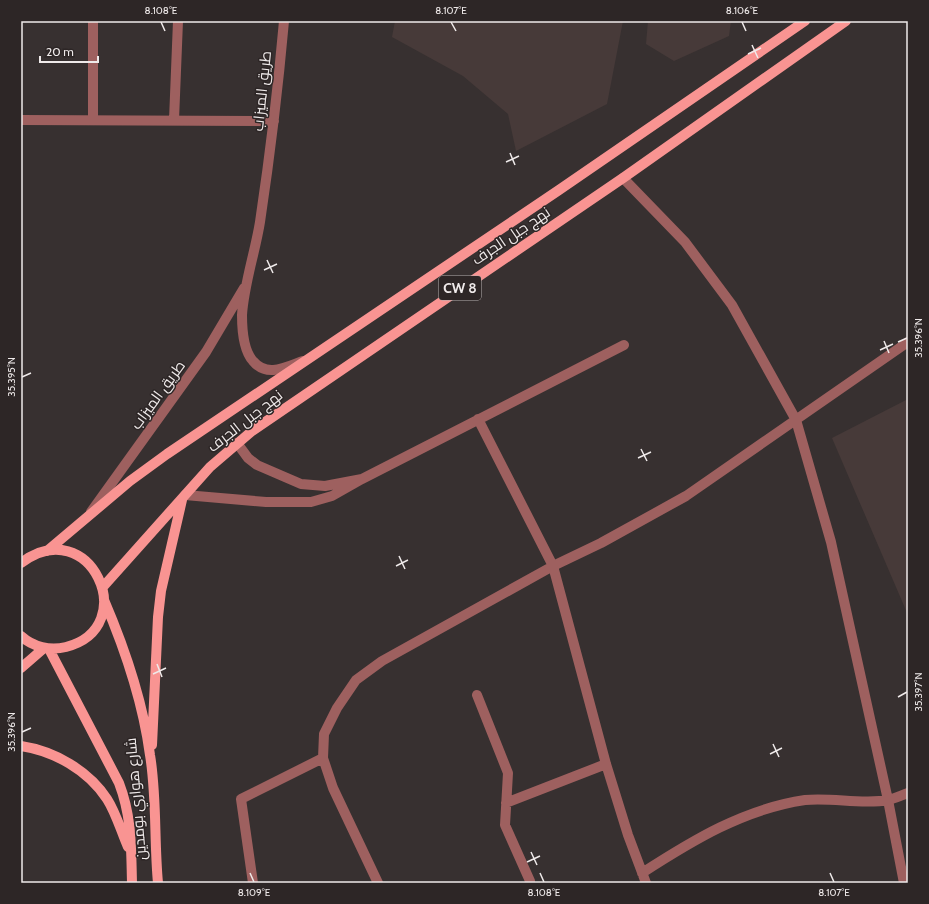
<svg xmlns="http://www.w3.org/2000/svg" width="929" height="904" font-family="Cabin,Cairo,sans-serif">
  <style>
    .built { fill: #473a39 }
    .lines { fill: none; stroke-linecap: round; stroke-linejoin: round }
    .minor { stroke: #9e605f; stroke-width: 10 }
    .major { stroke: #f99492; stroke-width: 10 }
    .ticks { fill: none; stroke: #efeaea; stroke-width: 1.5 }
    .labels { text-anchor: middle; dominant-baseline: central; stroke-width: 3; stroke-linejoin: round; paint-order: stroke }
    .shield { fill: #2d2626; stroke: #b5afaf; stroke-width: 1 }
    .shield-label { font-size: 14px; font-weight: bold; fill: #efeaea }
    .street-label { font-size: 15px; fill: #efeaea; stroke: #2d2626 }
    .neatline { fill: none; stroke: #efeaea; stroke-width: 1.5 }
    .ticks-label { font-size: 10px; text-anchor: middle; fill: #efeaea }
  </style>
  <rect width="100%" height="100%" fill="#373030"/>
  <path class="built" d="M395,21h228l-16,83 -91,47 -8,-37 -45,-38 -71,-39z
    M648,21h83l-2,15 -55,25 -28,-17z
    M908,399v216l-76,-177z"/>
  <g class="lines">
    <path class="minor" d="M93,21v99
      M284,21c-6,68 -14,134 -24,201 -5,31 -16,62 -18,93 0,14 1,35 11,46 14,17 33,6 50,0
      M21,120l253,1
      M174,120l4,-99
      M623,178l62,64 47,63 64,115 35,122 57,258 16,83
      M478,419l75,147 53,198 22,71 18,48
      M362,479l262,-134
      M185,495l81,7h45l21,-6 30,-17 -37,7 -24,-2 -44,-19 -9,-7 -11,-15
      M91,512l115,-160 38,-64
      M477,695l31,78 -3,52 25,56
      M506,803l100,-39
      M642,873c51,-33 102,-64 163,-73 26,-3 58,5 83,0 6,-1 14,-5 20,-7
      M253,883l-12,-84 82,-41
      M378,883l-45,-95 -10,-30 1,-24 13,-26 19,-28 26,-19 171,-95 48,-23 85,-47 222,-154"/>
    <path class="major" d="M47,551l83,-70 37,-27 392,-264 246,-169
      M21,563c69,-52 122,64 45,84 -16,4 -33,0 -45,-11
      M102,588l108,-121 42,-36 371,-253 223,-157
      M104,600c21,49 39,102 46,155 7,42 4,86 8,128
      M49,649l70,134c13,34 12,64 13,100
      M21,668l23,-20
      M152,745l6,-128 3,-26 21,-91
      M21,746c33,5 67,24 86,53 9,14 14,32 21,48"/>
  </g>
  <path class="ticks" d="M161,22l4,9M451,22l5,9M742,22l4,9M752,45l6,13M748,54l13,-6M510,153l5,12M506,162l13,-6M267,260l6,13M264,270l13,-6M884,341l5,12M898,342l9,-4M880,350l13,-6M22,377l9,-4M641,449l6,12M638,458l13,-6M399,556l6,13M396,566l12,-6M157,664l5,13M153,674l13,-6M898,697l9,-5M22,732l9,-4M773,744l6,13M770,754l12,-6M531,852l6,13M527,862l13,-6M250,873l4,9M540,873l4,9M830,873l4,9"/>
  <g class="labels">
    <rect class="shield" x="439" y="276" width="42" height="24" rx="3"/>
    <g class="shield-label">
      <text x="460" y="288">CW 8</text>
    </g>
    <g class="street-label">
      <text transform="translate(262 91) rotate(-84)">طريق الميزاب</text>
      <text transform="translate(511 236) rotate(-34)">نهج جبل الجرف</text>
      <text transform="translate(158 395) rotate(-54)">طريق الميزاب</text>
      <text transform="translate(245 421) rotate(-38)">نهج جبل الجرف</text>
      <text transform="translate(136 799) rotate(-95)">شارع هواري بومدين</text>
    </g>
  </g>
  <rect width="929" height="904" fill="none" stroke="#2d2626" stroke-width="44"/>
  <path d="M40 56v6h58v-6" fill="none" stroke="#efeaea" stroke-width="2"/>
  <text x="46" y="56" font-size="12" fill="#efeaea" stroke="#2d2626" stroke-width="3" paint-order="stroke">20 m</text>
  <rect x="22" y="22" width="885" height="860" class="neatline"/>
  <g class="ticks-label">
    <text x="161" y="14">8.108°E</text>
    <text x="451" y="14">8.107°E</text>
    <text x="742" y="14">8.106°E</text>
    <text transform="translate(918 338) rotate(-90)" y="4">35.396°N</text>
    <text transform="translate(11 377) rotate(-90)" y="4">35.395°N</text>
    <text transform="translate(918 692) rotate(-90)" y="4">35.397°N</text>
    <text transform="translate(11 732) rotate(-90)" y="4">35.396°N</text>
    <text x="254" y="896">8.109°E</text>
    <text x="544" y="896">8.108°E</text>
    <text x="834" y="896">8.107°E</text>
  </g>
</svg>
